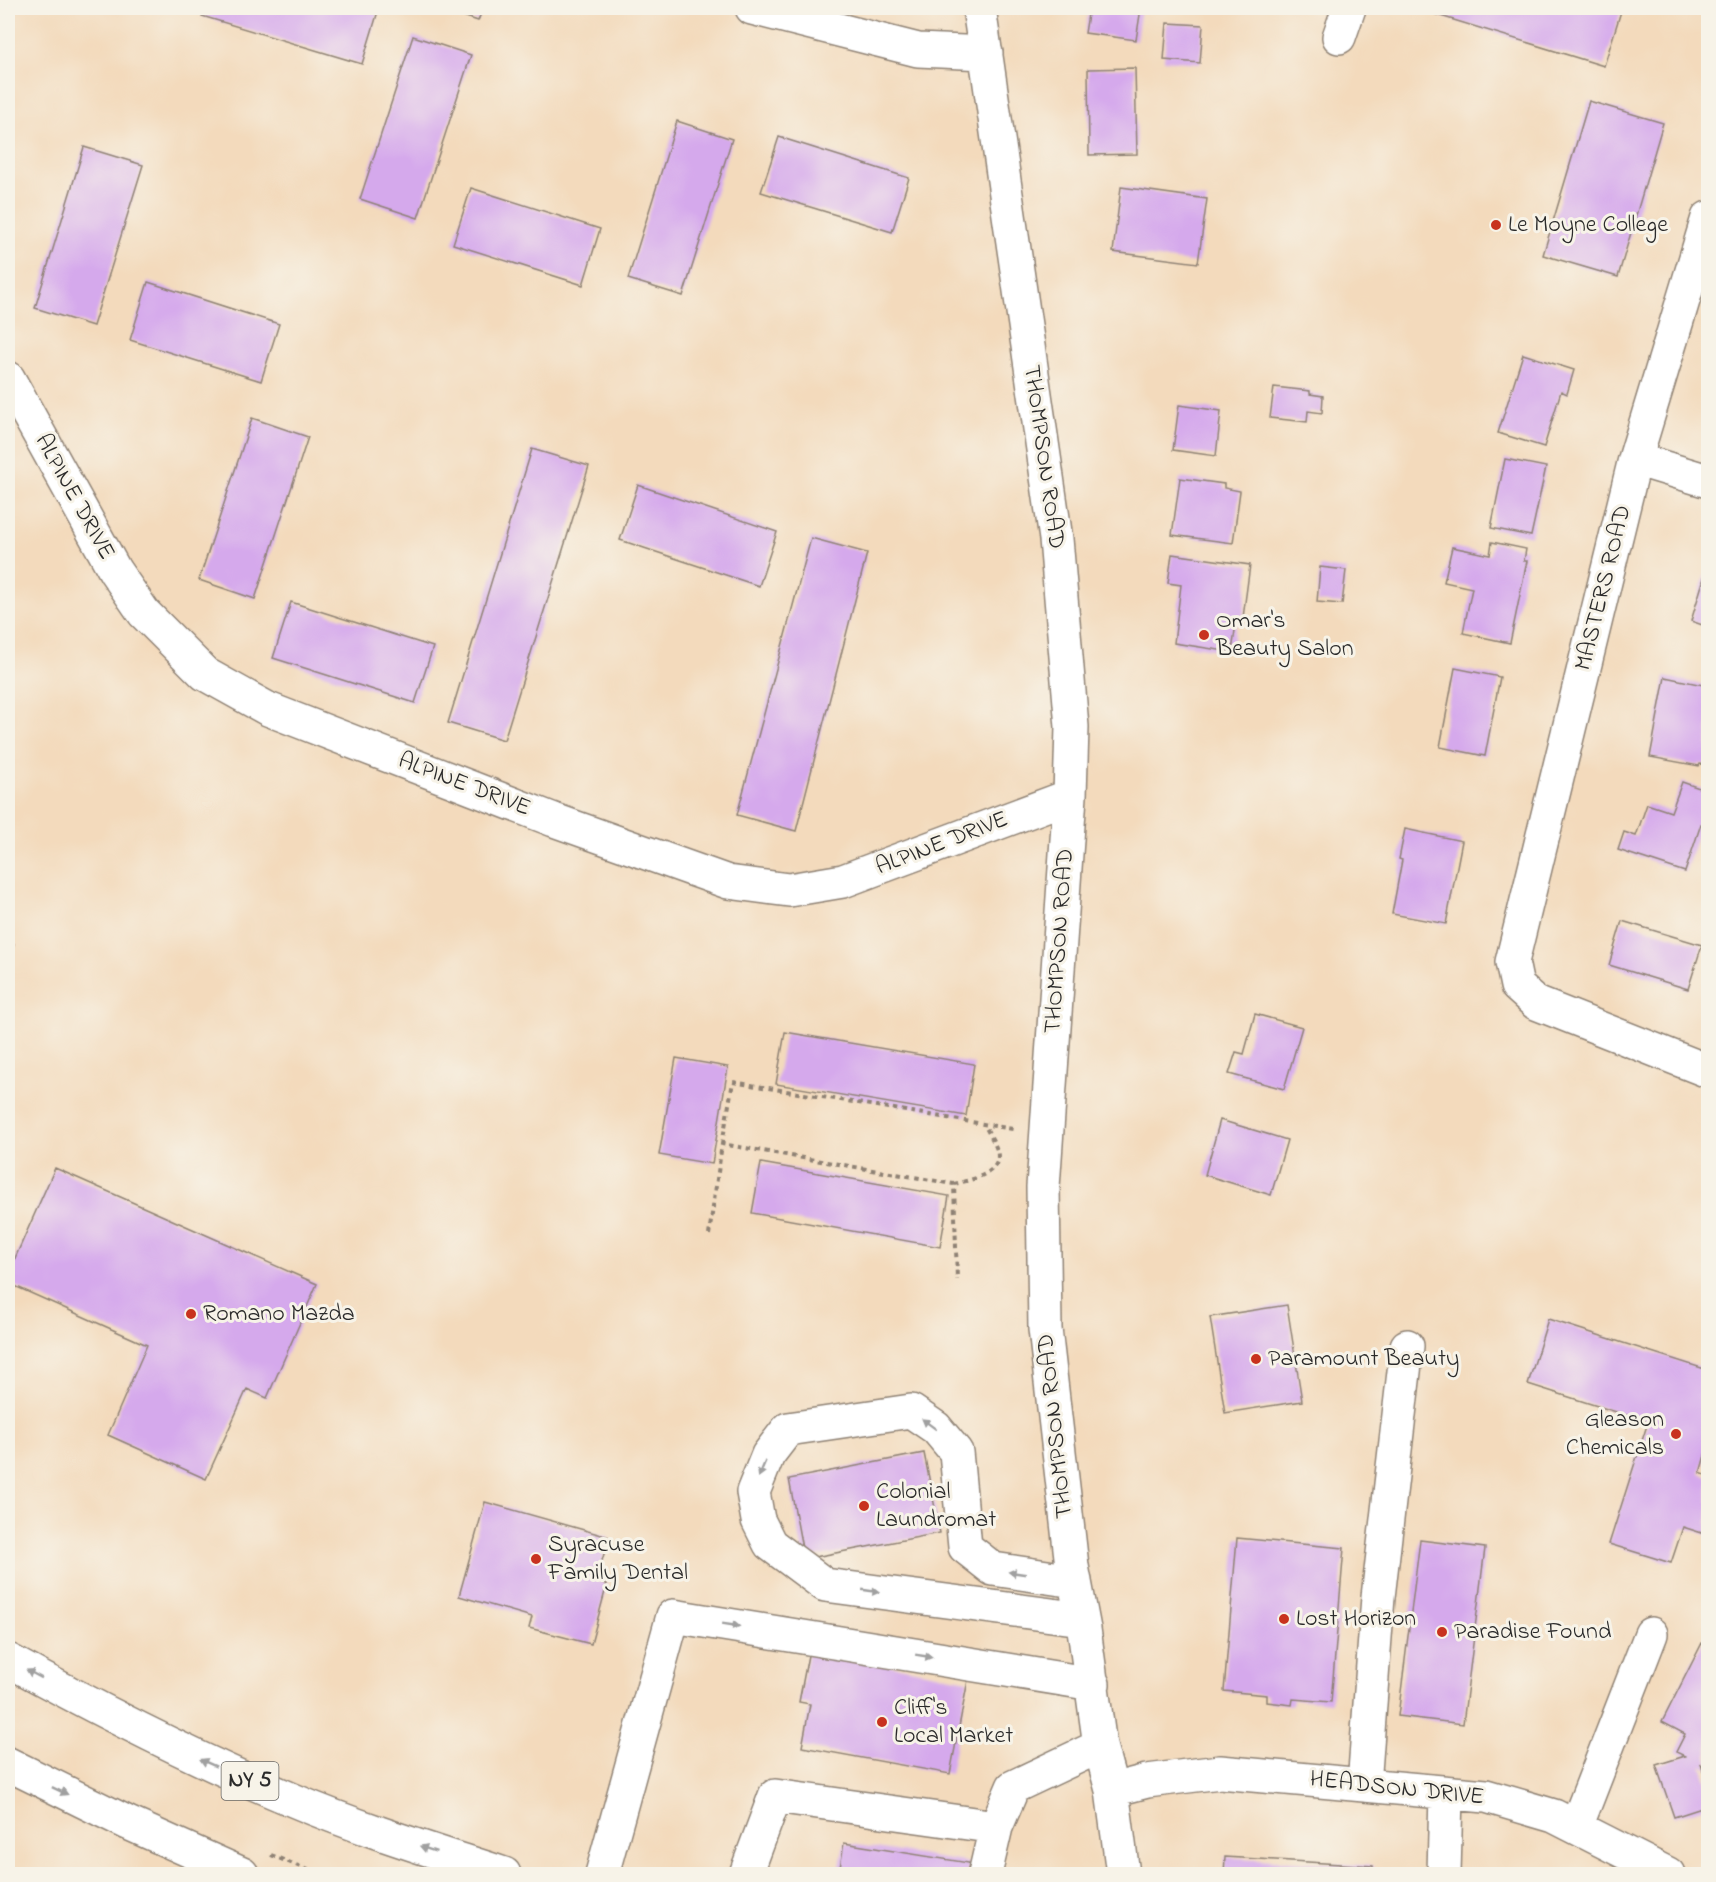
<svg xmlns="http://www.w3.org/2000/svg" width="1716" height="1882" font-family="'Indie Flower',sans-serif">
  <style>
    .building { fill: #d5a9ec }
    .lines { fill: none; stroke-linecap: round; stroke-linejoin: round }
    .minor-casing { stroke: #8f8274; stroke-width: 36 }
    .major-casing { stroke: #8f8274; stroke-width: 36 }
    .path { stroke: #8f8274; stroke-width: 4; stroke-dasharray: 4.5 4.5; stroke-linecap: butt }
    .minor { stroke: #fff; stroke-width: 33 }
    .major { stroke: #fff; stroke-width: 33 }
    .oneway { fill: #a0a0a0 }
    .poi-dot { fill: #c8321e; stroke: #f7f3e8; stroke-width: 2 }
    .labels { text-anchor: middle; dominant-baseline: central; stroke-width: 6; stroke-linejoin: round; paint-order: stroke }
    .shield { fill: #f7f3e8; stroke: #686764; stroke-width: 1.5 }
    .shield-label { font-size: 22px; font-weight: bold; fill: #2b2b2b }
    .poi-label { font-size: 24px; fill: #2b2b2b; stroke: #f7f3e8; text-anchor: start }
    .street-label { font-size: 24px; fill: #2b2b2b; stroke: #f7f3e8 }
  </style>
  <rect width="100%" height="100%" fill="#f7f3e8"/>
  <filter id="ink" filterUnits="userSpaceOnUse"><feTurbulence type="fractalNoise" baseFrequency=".0167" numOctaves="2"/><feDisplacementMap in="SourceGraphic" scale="12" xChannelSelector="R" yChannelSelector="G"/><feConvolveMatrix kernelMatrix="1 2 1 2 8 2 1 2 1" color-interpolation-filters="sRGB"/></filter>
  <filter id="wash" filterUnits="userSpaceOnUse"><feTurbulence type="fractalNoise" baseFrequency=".008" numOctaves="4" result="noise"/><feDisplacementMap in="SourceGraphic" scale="24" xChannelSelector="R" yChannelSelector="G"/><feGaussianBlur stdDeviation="1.35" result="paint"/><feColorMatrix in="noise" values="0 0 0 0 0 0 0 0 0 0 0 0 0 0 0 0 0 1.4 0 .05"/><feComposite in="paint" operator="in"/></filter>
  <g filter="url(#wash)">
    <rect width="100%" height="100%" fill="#f3dabc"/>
    <g id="blocks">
      <path class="building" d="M204,8h175l-17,56 -160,-48z
        M459,8h24l-5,13 -21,-7z
        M1089,8h52l-5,32 -51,-7z
        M1422,8h200l-18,58 -183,-56z
        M1167,23l36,2 -3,38 -36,-3z
        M413,36l58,19 -53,163 -58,-19z
        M1135,68l2,86 -48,1 -1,-86z
        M1589,101l74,22 -45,154 -75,-22z
        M677,121l55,18 -49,157 -55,-17z
        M779,137l130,41 -17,54 -131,-40z
        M84,147l59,18 -50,161 -58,-18z
        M1121,187l86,12 -9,64 -85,-11z
        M471,188l129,41 -17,56 -130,-41z
        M148,282l131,42 -18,57 -131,-41z
        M1523,354l51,16 -7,24 -6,-3 -17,56 -46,-14z
        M1274,387l36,4v3l13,2 -1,17 -14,-2 -1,11 -37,-4z
        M1179,405l42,6 -5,45 -43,-6z
        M252,418l56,19 -53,162 -56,-19z
        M532,449l57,17 -85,274 -56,-17z
        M1505,459l41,8 -15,69 -40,-8z
        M1180,478l44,6v4l16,3 -7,52 -61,-8z
        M638,485l139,47 -18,54 -139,-46z
        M811,538l56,15 -71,278 -59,-16z
        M1492,542l34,7 -2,12h3l-17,82 -47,-10 9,-45 -28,-6 8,-35 38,8z
        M1172,554l78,11 -8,60 -6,-2 -4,29 -58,-9 7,-58 -13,-2z
        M1320,567l26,3 -4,34 -25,-2z
        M1705,575l3,1v51l-17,-6z
        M291,602l142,45 -18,56 -142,-45z
        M1455,668l45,9 -15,79 -45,-9z
        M1665,677l43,9v79l-8,-1 -1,2 -49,-9z
        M1682,782l26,9v27l-2,8 -5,-2 -16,48 -67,-22 6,-18 12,4 11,-32 24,8z
        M1405,829l57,12 -16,83 -54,-10 10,-54 -3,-1z
        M1622,921l80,24 -14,44 -79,-24z
        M8,943l6,1 -6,23z
        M1255,1014l47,13 -18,62 -55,-15 7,-22 8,2z
        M785,1032l189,32 -8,52 -190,-32z
        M676,1058l52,9 -16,97 -53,-9z
        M1220,1120l67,20 -16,55 -66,-20z
        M761,1163l188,33 -9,51 -188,-34z
        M55,1168l262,116 -50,114 -20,-9 -41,90 -98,-44 39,-90 -139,-62v-9z
        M1287,1305l15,96 -77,12 -15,-96z
        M1548,1319l160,51v75l-8,28 8,3v59l-25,-8 -12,36 -62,-19 39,-122 -120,-38z
        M924,1453l16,80 -136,26 -15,-80z
        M485,1502l124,35 -13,44 11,3 -16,60 -62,-16 3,-11 -73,-21z
        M1237,1538l107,10 -13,154 -38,-3 -1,6 -25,-3v-7l-43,-4z
        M1420,1540l65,8 -22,176 -65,-8z
        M1702,1643l6,3v122l-7,-4 7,23v19l-34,11 -18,-52 29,-9 -9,-4 9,-18 -23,-12z
        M809,1650l159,30 -18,94 -148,-27 8,-43 -11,-2z
        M844,1843l125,20 -2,11h-128z
        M1225,1857l148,9v8h-149z"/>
    </g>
  </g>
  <g filter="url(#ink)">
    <use href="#blocks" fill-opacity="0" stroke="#8f8274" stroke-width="1.5"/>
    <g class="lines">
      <defs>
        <path id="minor" d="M752,8l166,42 68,3
          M979,8l77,531 16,188 -2,69 -27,391 2,142 27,237 12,63 16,117 12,44 11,84
          M1339,37l10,-29
          M1708,218l-73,241 -123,503 5,24 19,17 172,68
          M8,378l107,193 29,42 61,61 63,35 286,111 174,62 61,8 54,-9 227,-85
          M1635,459l73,22
          M1075,1581l-82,-12 -28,-22 -9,-95 -20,-24 -25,-17 -123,18 -20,26 -15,37 5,28 12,24 55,41 257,34
          M1364,1785l14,-188 29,-251
          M1112,1790l35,-9 73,-9 266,24 68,20 114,58
          M1576,1827l75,-193
          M602,1874l71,-258 420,68
          M746,1874l29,-78 221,31 17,-40 87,-41
          M985,1874l11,-47
          M1444,1874l2,-81"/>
        <path id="major" d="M8,1660c93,51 187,99 285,140 68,29 141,51 211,74
          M8,1764l120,59 114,51"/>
      </defs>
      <use href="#minor" class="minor-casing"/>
      <use href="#major" class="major-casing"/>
      <path class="path" d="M722,1144l11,-62 280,47
        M954,1184c16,-4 50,-10 43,-34 -3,-9 -9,-18 -13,-26
        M709,1235l13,-91 232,40 3,96
        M271,1855l47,19"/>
      <use href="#minor" class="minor"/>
      <use href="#major" class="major"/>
    </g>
    <defs><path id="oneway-solid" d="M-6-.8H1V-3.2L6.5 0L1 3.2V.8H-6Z" transform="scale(1.5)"/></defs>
    <g class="oneway">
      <use href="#oneway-solid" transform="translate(929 1424) rotate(-143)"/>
      <use href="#oneway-solid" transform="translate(762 1469) rotate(113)"/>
      <use href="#oneway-solid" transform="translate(1017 1573) rotate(-172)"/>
      <use href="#oneway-solid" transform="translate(871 1591) rotate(8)"/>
      <use href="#oneway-solid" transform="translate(731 1625) rotate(9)"/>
      <use href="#oneway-solid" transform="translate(924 1656) rotate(9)"/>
      <use href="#oneway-solid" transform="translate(34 1674) rotate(-152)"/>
      <use href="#oneway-solid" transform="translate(208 1763) rotate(-156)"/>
      <use href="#oneway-solid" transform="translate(60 1791) rotate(25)"/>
      <use href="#oneway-solid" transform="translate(428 1849) rotate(-161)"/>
    </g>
  </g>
  <g class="poi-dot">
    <circle cx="1496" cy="225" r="6"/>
    <circle cx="1204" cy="635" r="6"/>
    <circle cx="191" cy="1314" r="6"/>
    <circle cx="1256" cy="1359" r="6"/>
    <circle cx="1676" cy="1434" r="6"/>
    <circle cx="864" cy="1506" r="6"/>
    <circle cx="536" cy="1559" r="6"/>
    <circle cx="1284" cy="1619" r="6"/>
    <circle cx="1442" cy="1632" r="6"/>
    <circle cx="882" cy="1722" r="6"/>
  </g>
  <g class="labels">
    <rect class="shield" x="221.5" y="1762" width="57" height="38" rx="4.5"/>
    <g class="shield-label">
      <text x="250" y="1781">NY 5</text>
    </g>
    <g class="poi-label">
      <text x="1508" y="225">Le Moyne College</text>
      <text x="1216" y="621">Omar's<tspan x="1216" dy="28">Beauty Salon</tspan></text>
      <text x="203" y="1314">Romano Mazda</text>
      <text x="1268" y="1359">Paramount Beauty</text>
      <text x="1664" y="1420" text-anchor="end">Gleason<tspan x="1664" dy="28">Chemicals</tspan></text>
      <text x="876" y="1492">Colonial<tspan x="876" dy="28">Laundromat</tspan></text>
      <text x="548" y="1545">Syracuse<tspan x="548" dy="28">Family Dental</tspan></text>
      <text x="1296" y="1619">Lost Horizon</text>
      <text x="1454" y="1632">Paradise Found</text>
      <text x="894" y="1708">Cliff's<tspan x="894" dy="28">Local Market</tspan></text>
    </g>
    <g class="street-label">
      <text transform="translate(1043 457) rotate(82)">THOMPSON ROAD</text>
      <text transform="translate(74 497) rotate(61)">ALPINE DRIVE</text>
      <text transform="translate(1604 588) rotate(-76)">MASTERS ROAD</text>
      <text transform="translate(464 785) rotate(21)">ALPINE DRIVE</text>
      <text transform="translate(942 844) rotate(-21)">ALPINE DRIVE</text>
      <text transform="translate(1060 941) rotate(-86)">THOMPSON ROAD</text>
      <text transform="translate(1056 1426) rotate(-96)">THOMPSON ROAD</text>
      <text transform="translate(1397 1789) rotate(6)">HEADSON DRIVE</text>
    </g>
  </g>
  <rect width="1716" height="1882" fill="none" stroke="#f7f3e8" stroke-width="30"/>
</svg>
